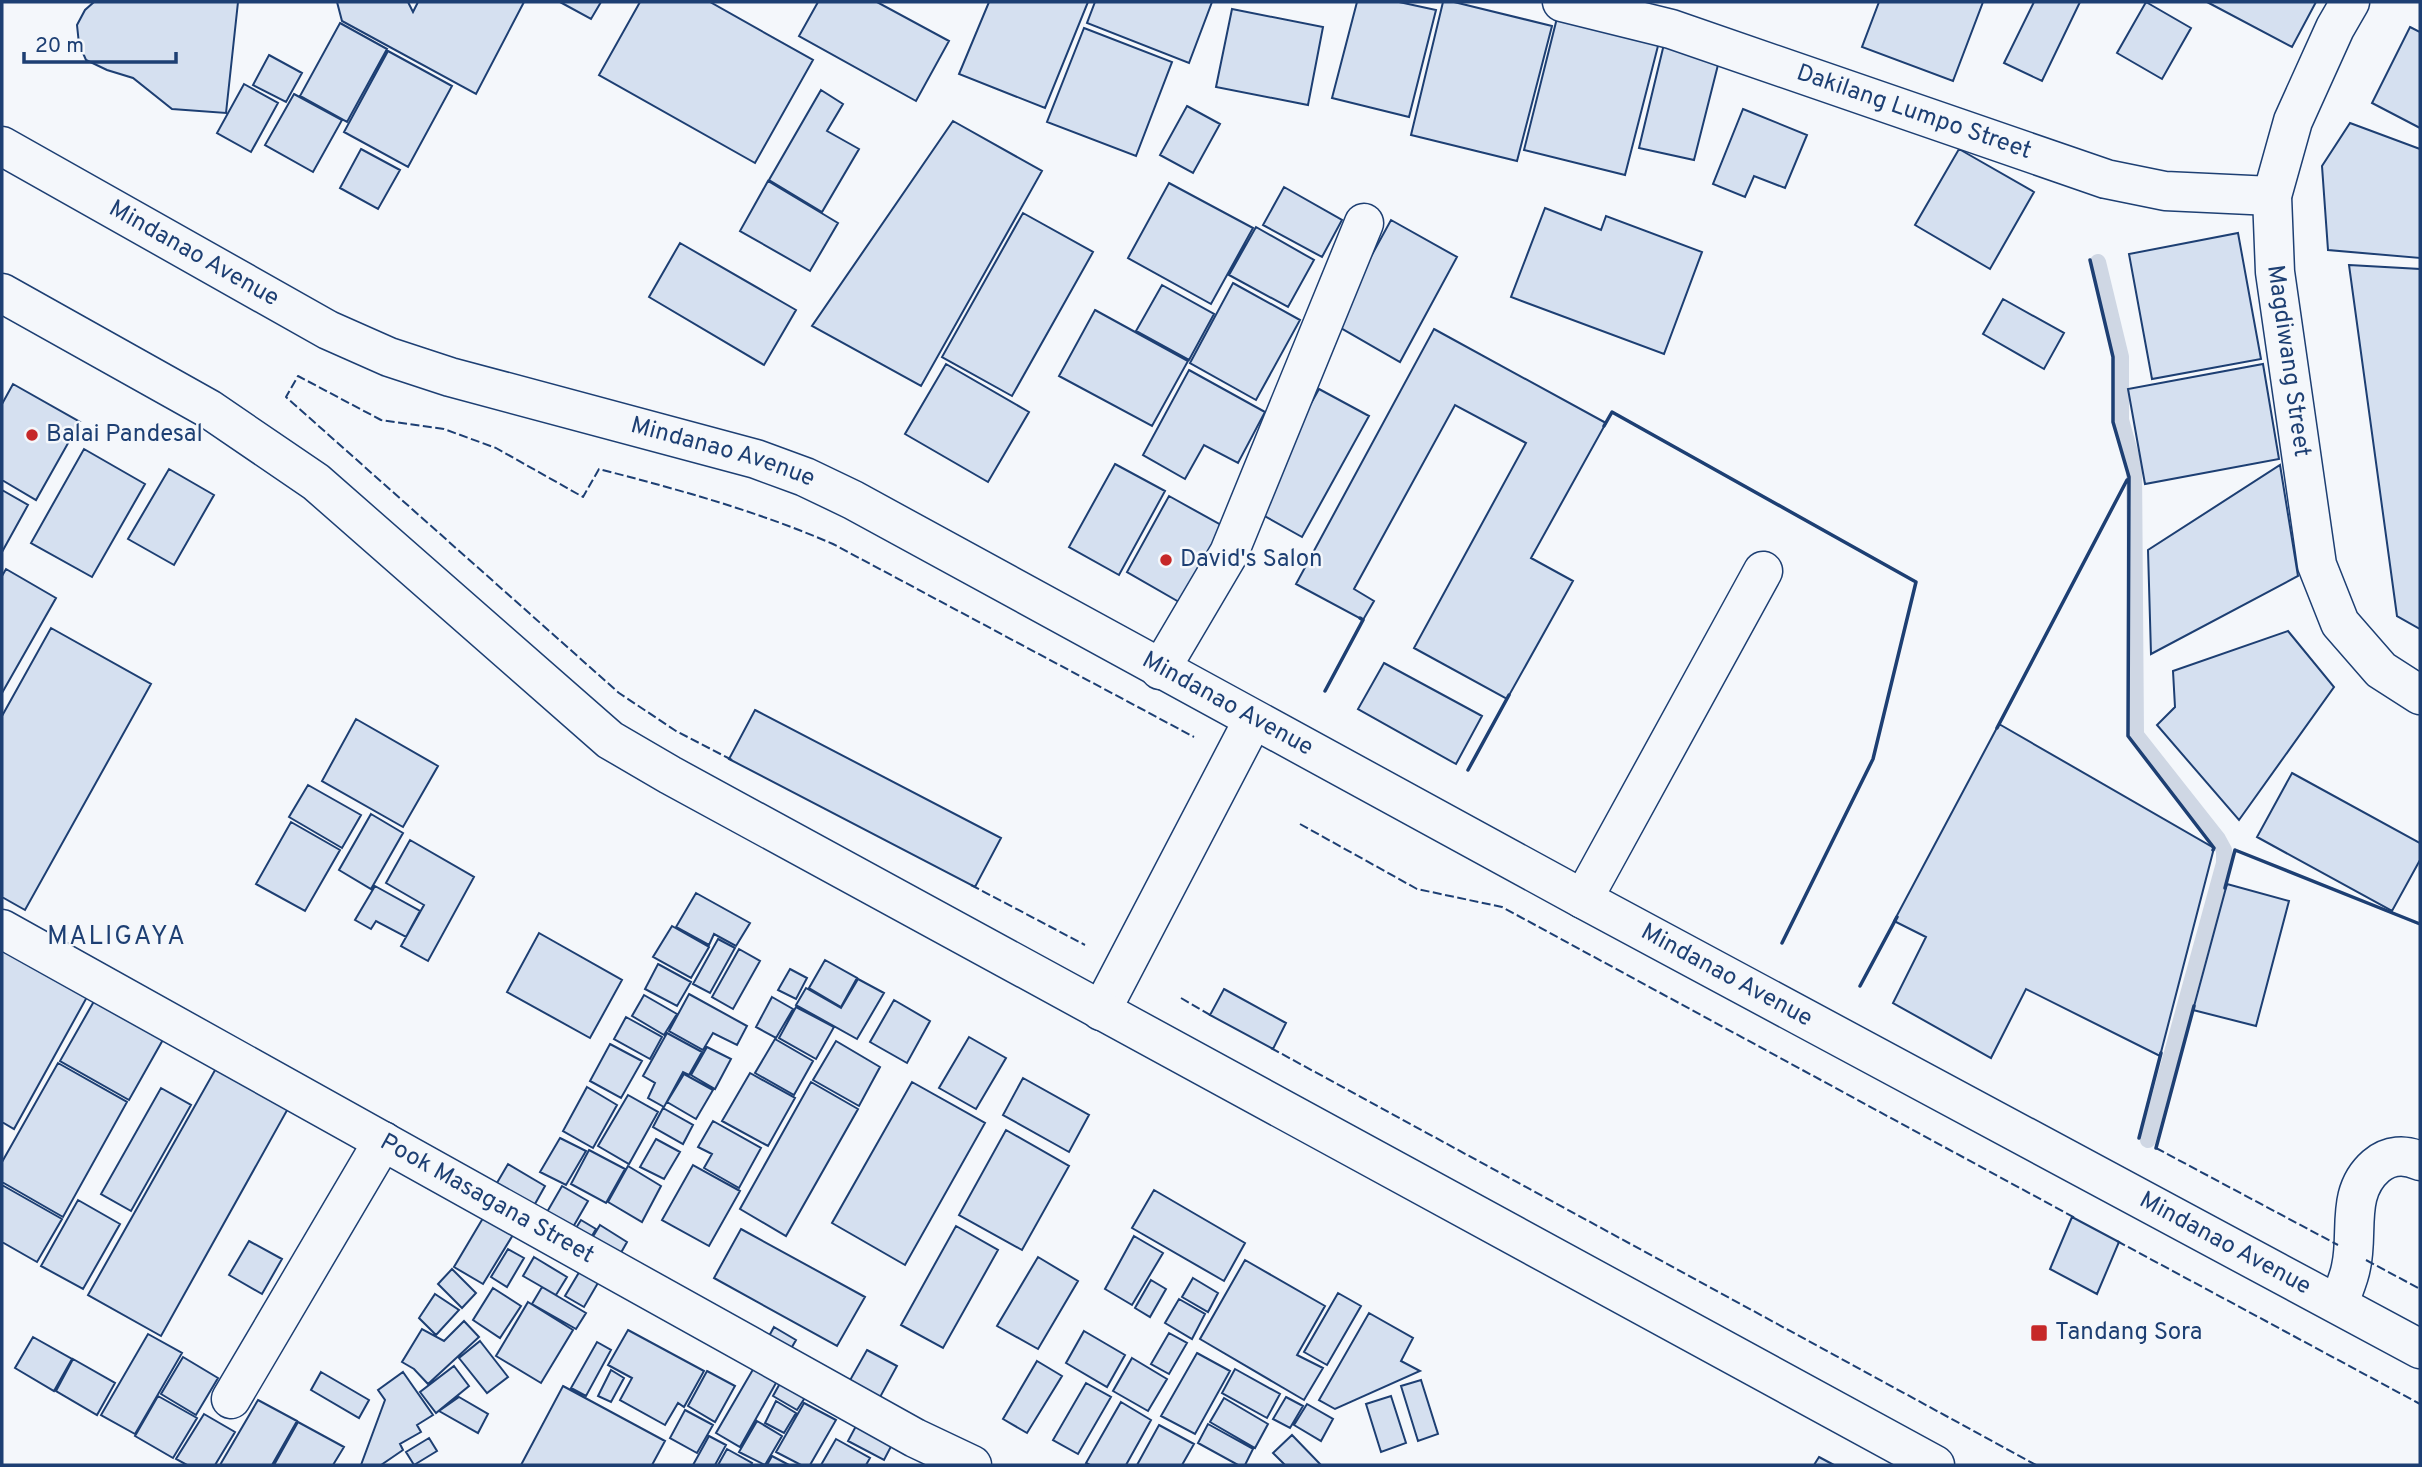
<svg xmlns="http://www.w3.org/2000/svg" width="2422" height="1467" font-family="Overpass,sans-serif">
  <style>
    .lines { fill: none; stroke-linecap: round; stroke-linejoin: round }
    .stream { stroke: #cfd7e4; stroke-width: 16 }
    .building { fill: #d5e0f0; stroke: #1d3f73; stroke-width: 2 }
    .minor-casing { stroke: #1d3f73; stroke-width: 41 }
    .major-casing { stroke: #1d3f73; stroke-width: 41 }
    .minor { stroke: #f4f7fb; stroke-width: 38 }
    .major { stroke: #f4f7fb; stroke-width: 38 }
    .fence { stroke: #1d3f73; stroke-width: 2; stroke-dasharray: 9 3.5; stroke-linecap: butt }
    .wall { stroke: #1d3f73; stroke-width: 3.5 }
    .poi-dot { fill: #c62828; stroke: #f4f7fb; stroke-width: 2.5 }
    .labels { text-anchor: middle; dominant-baseline: central; stroke-width: 5; stroke-linejoin: round; paint-order: stroke }
    .street-label { font-size: 24px; fill: #1d3f73; stroke: #f4f7fb }
    .poi-label { font-size: 24px; fill: #1d3f73; stroke: #f4f7fb; text-anchor: start }
    .neighbourhood-label { font-size: 26px; letter-spacing: 2px; fill: #1d3f73; stroke: #f4f7fb }
  </style>
  <rect width="100%" height="100%" fill="#f4f7fb"/>
  <g class="lines">
    <path class="stream" d="M2098,262l23,95v63l13,46 2,269 82,104 6,11v13l-76,277"/>
  </g>
  <path class="building" d="M94,2h144l-12,111 -54,-4 -39,-31 -26,-8 -21,-10 -7,-16 -2,-19 8,-15z
    M337,2h71l5,10 5,-10h106l-48,92 -134,-73z
    M560,2h41l-10,17z
    M640,2h70l103,58 -58,103 -156,-88z
    M818,2h59l72,39 -33,60 -117,-65z
    M989,2h99l-43,106 -86,-34z
    M1095,2h117l-23,61 -102,-40z
    M1357,2h42l37,8 -27,107 -77,-19z
    M1443,2h11l98,24 -35,135 -106,-26z
    M1879,2h104l-30,79 -91,-34z
    M2034,2h46l-38,79 -38,-18z
    M2146,2l45,26 -29,51 -45,-26z
    M2207,2h109l-24,45z
    M1232,9l91,18 -15,78 -92,-18z
    M1557,18l102,24 -34,133 -101,-25z
    M340,23l47,26 -40,73 -47,-26z
    M2410,27l10,5v96l-48,-25z
    M1084,28l88,34 -36,94 -89,-34z
    M1664,44l56,13 -26,103 -55,-12z
    M388,51l64,35 -44,81 -64,-35z
    M269,55l33,18 -16,29 -33,-17z
    M244,84l34,19 -27,49 -34,-19z
    M821,90l22,14 -16,27 32,18 -37,63 -53,-32z
    M294,94l48,26 -29,52 -48,-27z
    M1187,106l33,18 -27,49 -33,-18z
    M1743,109l64,26 -22,53 -31,-12 -9,21 -32,-13z
    M953,121l89,50 -121,215 -109,-60z
    M2350,123l70,26v109l-92,-8 -6,-84z
    M361,149l39,21 -22,39 -38,-21z
    M1959,149l75,43 -44,77 -75,-44z
    M768,181l70,42 -28,48 -70,-40z
    M1169,183l84,45 -42,76 -83,-46z
    M1284,187l58,33 -20,37 -59,-32z
    M1545,208l56,22 5,-14 96,36 -38,102 -153,-57z
    M1023,213l70,39 -81,144 -70,-39z
    M1391,220l66,37 -57,105 -66,-38z
    M1256,227l58,33 -26,47 -59,-32z
    M2238,233l23,126 -109,20 -23,-125z
    M680,243l116,67 -32,55 -115,-68z
    M2349,265l71,4v360l-23,-13z
    M1233,283l67,37 -44,80 -66,-37z
    M1162,285l52,29 -25,46 -53,-29z
    M2003,299l61,34 -20,36 -61,-35z
    M1095,310l93,51 -36,65 -93,-50z
    M1434,329l172,94 -75,135 42,23 -66,118 -93,-51 112,-205 -71,-38 -101,184 20,12 -11,19 -67,-36z
    M946,364l83,48 -41,70 -83,-48z
    M2263,364l16,95 -134,25 -17,-95z
    M1189,370l76,42 -27,51 -34,-18 -19,34 -42,-24z
    M13,384l67,38 -44,78 -34,-20v-76z
    M1319,389l50,27 -67,121 -50,-28z
    M84,449l61,35 -53,93 -61,-34z
    M1115,464l50,27 -46,84 -50,-28z
    M2280,465l18,111 -147,78 -3,-104z
    M169,469l45,26 -40,70 -46,-26z
    M2,490l26,15 -26,47z
    M1169,496l61,34 -44,76 -59,-34z
    M6,569l50,29 -54,95v-117z
    M51,628l100,56 -126,226 -23,-13v-181z
    M2288,631l46,56 -95,133 -82,-95 18,-18 -2,-36z
    M1384,663l98,53 -26,48 -98,-55z
    M755,710l246,128 -26,49 -246,-128z
    M356,719l82,47 -35,61 -81,-46z
    M1999,724l215,124 -54,208 -134,-67 -35,69 -98,-55 33,-66 -32,-16z
    M2292,773l128,70v17l-28,51 -135,-74z
    M308,785l53,30 -19,33 -53,-31z
    M371,814l32,19 -32,56 -32,-19z
    M291,822l49,28 -35,61 -49,-27z
    M410,840l64,37 -46,84 -27,-15 23,-41 -38,-22z
    M2227,884l62,17 -33,125 -63,-16z
    M375,886l45,25 -14,26 -30,-16 -5,8 -16,-9z
    M696,893l54,30 -14,23 -22,-12 -5,11 -33,-18z
    M672,926l37,21 -18,31 -38,-21z
    M539,933l83,47 -32,58 -83,-46z
    M2,938l90,50 -78,141 -12,-7z
    M718,939l17,9 -25,45 -17,-9z
    M739,949l21,12 -27,48 -21,-12z
    M825,960l32,18 -16,29 -32,-19z
    M658,964l33,18 -14,24 -32,-17z
    M790,969l17,9 -11,21 -18,-9z
    M858,979l26,14 -27,46 -61,-34 10,-17 35,20z
    M101,989l68,40 -40,71 -69,-39z
    M1224,989l62,34 -13,26 -63,-34z
    M689,994l58,32 -10,19 -24,-12 -10,17 -34,-19z
    M644,995l33,19 -13,21 -32,-19z
    M772,997l21,12 -17,29 -20,-11z
    M894,1000l36,21 -23,42 -37,-21z
    M796,1007l38,20 -18,32 -37,-21z
    M626,1017l36,20 -12,22 -36,-20z
    M667,1033l35,19 -13,23 -6,-3 -19,35 -16,-9 7,-15 -12,-7z
    M969,1037l37,21 -30,51 -37,-21z
    M775,1039l38,22 -19,34 -39,-22z
    M836,1041l44,26 -21,39 -46,-26z
    M610,1044l32,17 -21,37 -31,-17z
    M707,1047l24,12 -16,30 -24,-14z
    M223,1056l72,40 -134,240 -73,-41z
    M58,1063l69,39 -64,115 -61,-35v-20z
    M750,1073l45,25 -27,48 -46,-25z
    M684,1074l29,16 -17,29 -29,-17z
    M1023,1078l66,37 -20,37 -66,-37z
    M811,1082l47,27 -72,127 -46,-27z
    M912,1082l73,41 -80,142 -73,-42z
    M587,1087l30,18 -24,43 -30,-17z
    M161,1088l30,17 -60,106 -30,-17z
    M628,1095l30,17 -29,52 -31,-18z
    M663,1108l30,17 -10,19 -30,-17z
    M713,1121l48,27 -22,40 -35,-20 8,-14 -14,-7z
    M1006,1130l63,36 -47,84 -63,-35z
    M560,1138l26,13 -20,34 -26,-13z
    M656,1139l24,13 -16,27 -24,-12z
    M589,1150l36,19 -19,34 -35,-19z
    M508,1164l37,22 -14,25 -37,-23z
    M693,1165l47,26 -31,55 -47,-26z
    M628,1166l33,20 -19,36 -34,-20z
    M2,1185l60,34 -25,43 -35,-20z
    M562,1186l26,15 -23,40 -26,-15z
    M1154,1190l91,53 -21,38 -92,-53z
    M78,1200l42,24 -37,65 -42,-23z
    M489,1208l30,17 -36,59 -29,-17z
    M2072,1217l47,25 -22,52 -47,-25z
    M581,1220l15,9 -14,24 -16,-9z
    M600,1225l27,17 -13,23 -28,-17z
    M956,1226l42,24 -55,98 -42,-23z
    M741,1229l124,68 -28,49 -123,-68z
    M1134,1236l29,17 -31,52 -27,-16z
    M249,1241l33,18 -20,35 -33,-19z
    M508,1249l16,9 -17,29 -16,-10z
    M534,1257l33,20 -11,18 -33,-19z
    M1038,1257l40,24 -40,68 -41,-23z
    M1245,1260l80,46 -28,49 26,13 -19,32 -104,-61z
    M584,1264l18,12 -18,31 -19,-11z
    M452,1269l24,24 -14,15 -24,-24z
    M1193,1278l25,15 -10,19 -26,-15z
    M1151,1280l15,9 -16,28 -15,-9z
    M542,1287l44,26 -10,16 -44,-25z
    M493,1288l28,18 -21,32 -27,-18z
    M1338,1293l23,13 -34,59 -23,-13z
    M435,1294l24,16 -23,25 -17,-17z
    M1179,1299l26,15 -13,25 -27,-16z
    M528,1302l45,28 -32,53 -45,-27z
    M1369,1313l44,25 -12,23 19,10 -85,38 -16,-9z
    M464,1321l15,16 -51,47 -14,-15 -12,-7 20,-33 22,12z
    M774,1327l22,13 -11,19 -22,-12z
    M628,1330l76,41 -20,36 -6,-4 -13,22 -45,-25 12,-22 -24,-13z
    M1084,1331l41,24 -18,32 -41,-24z
    M1169,1333l18,10 -18,31 -18,-10z
    M148,1334l34,19 -47,81 -34,-19z
    M33,1337l39,22 -18,32 -39,-23z
    M480,1341l28,36 -21,16 -28,-35z
    M597,1342l14,8 -25,46 -15,-8z
    M867,1350l30,16 -18,33 -30,-17z
    M1197,1353l33,18 -35,63 -34,-18z
    M762,1354l23,13 -45,80 -24,-14z
    M183,1357l35,21 -22,37 -35,-21z
    M1132,1358l35,21 -19,32 -35,-20z
    M73,1359l42,24 -18,32 -41,-24z
    M1037,1361l25,15 -35,57 -24,-14z
    M454,1366l15,20 -33,27 -16,-21z
    M1235,1369l45,25 -13,24 -45,-25z
    M611,1370l13,8 -13,24 -13,-6z
    M707,1371l28,15 -20,36 -27,-16z
    M321,1372l48,28 -10,18 -48,-28z
    M403,1372l30,43 -16,10 4,7 -21,12 3,6 -22,15h-20l24,-65 -7,-10z
    M783,1378l25,15 -11,17 -24,-14z
    M1421,1380l17,54 -20,7 -17,-55z
    M1086,1383l25,14 -33,57 -25,-14z
    M563,1386l102,55 -13,24h-131z
    M158,1396l39,22 -24,40 -38,-22z
    M1391,1396l15,47 -25,9 -15,-48z
    M459,1397l29,17 -10,19 -39,-22z
    M1286,1397l17,9 -13,22 -17,-9z
    M1224,1398l44,26 -13,24 -45,-26z
    M258,1400l39,21 -25,44h-52z
    M776,1401l20,12 -12,20 -19,-10z
    M1121,1402l30,18 -25,45h-36l-4,-2z
    M804,1403l32,17 -26,45h-9l-25,-13z
    M1307,1404l26,15 -12,22 -27,-16z
    M685,1410l28,15 -16,28 -27,-15z
    M204,1414l31,18 -20,33h-28l-11,-6z
    M757,1421l25,15 -17,29 -26,-13z
    M298,1422l46,25 -11,18h-59z
    M1208,1424l45,25 -8,16h-7l-40,-22z
    M1159,1425l35,19 -12,21h-45z
    M856,1426l43,5 -15,29 -36,-19z
    M1292,1435l29,30h-36l-12,-12z
    M709,1436l17,9 -11,20h-22z
    M429,1438l8,13 -23,14 -8,-13z
    M836,1439l34,19 -4,7h-45z
    M727,1449l25,14 -1,2h-33z
    M772,1456l17,9h-22z
    M1819,1457l15,8h-20z"/>
  <g class="lines">
    <defs>
      <g id="minor">
        <path id="s1" d="M1562,2l109,27 435,150 59,12 107,5"/>
        <path id="s2" d="M2350,2l-15,26 -42,93 -21,75 3,76 42,293 23,58 41,47 39,25"/>
        <path d="M1160,670l69,-117 135,-330"/>
        <path d="M1583,899l180,-328"/>
        <path id="s3" d="M2,929l913,509 57,27"/>
        <path d="M1101,1011l152,-291"/>
        <path d="M2339,1303c4,-12 10,-24 12,-36 8,-35 -6,-74 25,-101 13,-11 29,-12 44,-5"/>
        <path d="M231,1399l152,-258"/>
      </g>
      <g id="major">
        <path id="s4" d="M2,146l326,184 61,27 61,20 306,82 49,18 48,23 730,399 837,450"/>
        <path d="M2,293l207,116 107,73 294,258 60,35 1265,690"/>
      </g>
    </defs>
    <use href="#minor" class="minor-casing"/>
    <use href="#major" class="major-casing"/>
    <use href="#minor" class="minor"/>
    <use href="#major" class="major"/>
    <path class="fence" d="M732,760l-56,-29 -57,-38 -333,-296 12,-21 83,44 63,9 52,19 87,49 16,-28c81,21 158,42 234,75l361,193
      M1300,824l117,65 85,18 575,312
      M971,885l114,60
      M1181,998l31,18
      M1271,1048l765,417
      M2156,1148l182,97
      M2117,1241l303,163
      M2366,1260l54,29"/>
    <path class="wall" d="M2090,260l23,97v65l16,55 -1,259 86,112 -1,2
      M1604,426l8,-14 304,170 -43,177 -91,184
      M1325,691l38,-71 -3,-2
      M1997,728l130,-248
      M1468,770l41,-75
      M2225,888l10,-38 185,74
      M1860,986l37,-69
      M2139,1138l22,-85
      M2156,1148l38,-142"/>
  </g>
  <g class="poi-dot">
    <circle cx="32" cy="435" r="7"/>
    <circle cx="1166" cy="560" r="7"/>
    <rect x="2030" y="1324" width="18" height="18" rx="3.5"/>
  </g>
  <g class="labels">
    <g class="street-label">
      <text stroke="none"><textPath href="#s1" startOffset="369">Dakilang Lumpo Street</textPath></text>
      <text stroke="none"><textPath href="#s4" startOffset="220">Mindanao Avenue</textPath></text>
      <text stroke="none"><textPath href="#s2" startOffset="376">Magdiwang Street</textPath></text>
      <text stroke="none"><textPath href="#s4" startOffset="788">Mindanao Avenue</textPath></text>
      <text stroke="none"><textPath href="#s4" startOffset="1354">Mindanao Avenue</textPath></text>
      <text stroke="none"><textPath href="#s4" startOffset="1922">Mindanao Avenue</textPath></text>
      <text stroke="none"><textPath href="#s3" startOffset="555">Pook Masagana Street</textPath></text>
      <text stroke="none"><textPath href="#s4" startOffset="2488">Mindanao Avenue</textPath></text>
    </g>
    <g class="poi-label">
      <text x="46" y="435">Balai Pandesal</text>
      <text x="1180" y="560">David's Salon</text>
      <text x="2055" y="1333">Tandang Sora</text>
    </g>
    <g class="neighbourhood-label">
      <text x="117" y="937">MALIGAYA</text>
    </g>
  </g>
  <rect width="2422" height="1467" fill="none" stroke="#1d3f73" stroke-width="7"/>
  <path d="M24 52v10h152v-10" fill="none" stroke="#1d3f73" stroke-width="3.5"/>
  <text x="35" y="52" font-size="21" fill="#1d3f73" stroke="#f4f7fb" stroke-width="5" paint-order="stroke">20 m</text>
</svg>
